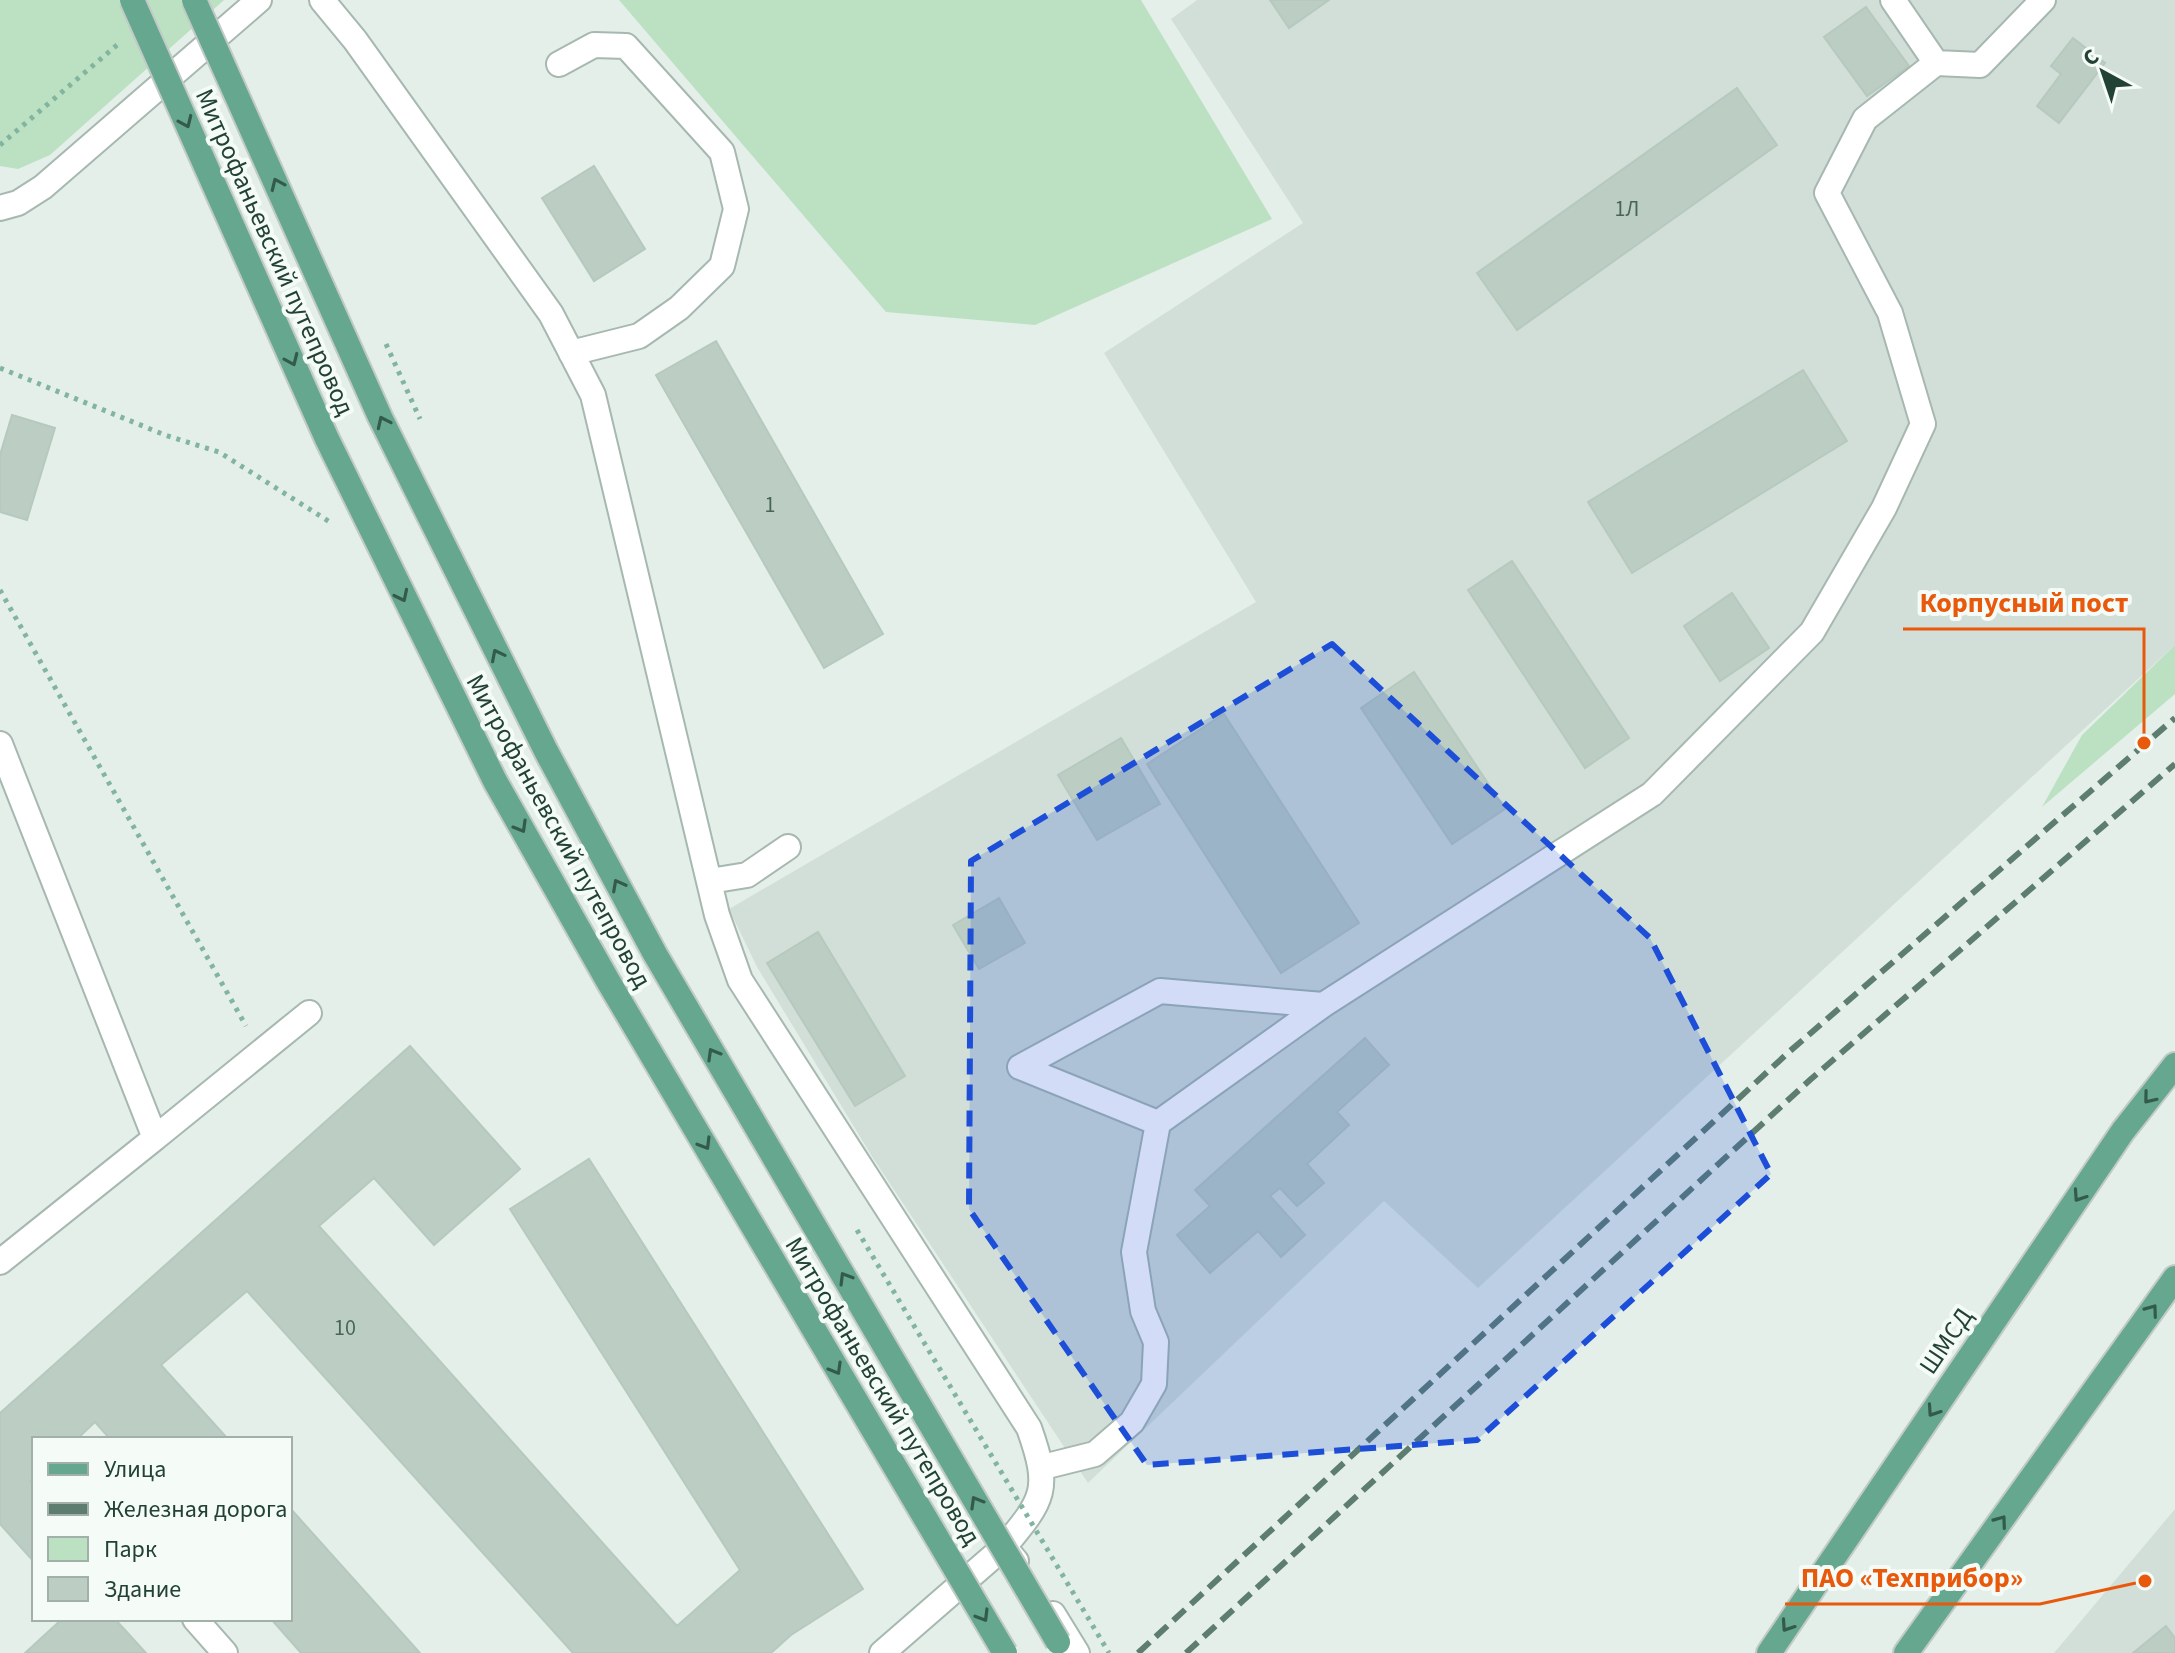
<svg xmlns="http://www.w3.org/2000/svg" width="2175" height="1653" font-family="'Source Sans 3',sans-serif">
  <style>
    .built { fill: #d2dfd8 }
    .green { fill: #bce1c2 }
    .building { fill: #bccdc4; stroke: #b6c9bf; stroke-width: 2 }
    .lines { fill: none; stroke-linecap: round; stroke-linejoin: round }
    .minor-casing { stroke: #a6b8b0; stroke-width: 28 }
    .major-casing { stroke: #c1cac7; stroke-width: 28 }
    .path { stroke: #82b59f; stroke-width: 5; stroke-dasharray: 4 6; stroke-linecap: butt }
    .minor { stroke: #fff; stroke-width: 24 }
    .major { stroke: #66a78f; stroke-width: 24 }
    .rail { stroke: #5d7d71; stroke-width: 6; stroke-dasharray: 16 8; stroke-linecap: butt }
    .major-bridge-casing { stroke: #c1cac7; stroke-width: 28; stroke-linecap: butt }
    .path-bridge { stroke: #82b59f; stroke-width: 5; stroke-dasharray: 4 6; stroke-linecap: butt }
    .major-bridge { stroke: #66a78f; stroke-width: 24 }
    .oneway { stroke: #335b4c }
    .marked { fill: #1d4ed8; fill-opacity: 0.2; stroke: #1d4ed8; stroke-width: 6; stroke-dasharray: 16 10; stroke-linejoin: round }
    .labels { text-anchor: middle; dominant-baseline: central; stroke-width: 8; stroke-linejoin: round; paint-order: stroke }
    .number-label { font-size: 22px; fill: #48655a }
    .street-label { font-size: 26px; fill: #224236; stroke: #f5fbf7 }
    .leader { fill: none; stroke: #e8590c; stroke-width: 3 }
    .callout-dot { fill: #e8590c; stroke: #f5fbf7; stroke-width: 3 }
    .callout-label { font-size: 28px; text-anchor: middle; font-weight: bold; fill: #e8590c; stroke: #f5fbf7; stroke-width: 8; stroke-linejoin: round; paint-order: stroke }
  </style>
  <rect width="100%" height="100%" fill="#e4efe9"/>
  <path class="built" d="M1197,0h978v645l-697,643 -94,-87 -296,282 -215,-325 -116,-191 -28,-58 527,-307 -152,-249 199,-130 -132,-204z
    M2175,1509v144h-121z"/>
  <path class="green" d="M0,0h224l-174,155 -32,14 -18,-3z
    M619,0h522l131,219 -237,106 -149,-13z
    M2175,645v49l-133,113 40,-72z"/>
  <path class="building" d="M1270,0h59l-40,28z
    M1866,7l43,59 -42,30 -43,-59z
    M2073,38l32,25 -46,60 -22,-17 24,-32 -10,-8z
    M1737,88l40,57 -260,185 -40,-57z
    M594,166l51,83 -51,32 -52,-83z
    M716,341l167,293 -59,34 -168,-293z
    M1803,370l44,71 -215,132 -44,-71z
    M12,415l43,13 -28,92 -27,-8v-57z
    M1512,561l117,177 -44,30 -117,-178z
    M1732,593l37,55 -49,33 -36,-55z
    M1414,672l91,137 -53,35 -91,-136z
    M1224,714l135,209 -78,50 -134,-209z
    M1121,738l39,66 -63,36 -39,-65z
    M999,898l26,45 -46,26 -26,-44z
    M818,932l87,144 -50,30 -88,-143z
    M1365,1038l24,27 -52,47 12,13 -42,39 17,19 -27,23 -17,-18 -10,8 35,39 -24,22 -23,-26 -48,42 -33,-38 33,-29 -15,-16z
    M410,1046l110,123 -86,76 -60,-67 -55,48 358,400 63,-56 -230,-361 79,-50 274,430 -72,46 -20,18h-198l-326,-362 -86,74 67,74h-118l-15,-17 -18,17h-43v38l-4,4 4,5v76l-34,-38v-111z
    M290,1508l130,145h-119l-30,-34h19z
    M62,1619h53l31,34h-121z
    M2166,1626l9,12v15h-42z"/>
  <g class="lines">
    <defs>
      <path id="minor" d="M322,0l33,40 196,274 42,81 124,520 23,65 289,448c22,62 15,71 -25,119l12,14
        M1936,63l44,2 63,-65
        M559,64l35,-19 32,1 96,106 14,57 -14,57 -43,42 -40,28 -68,17
        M0,208l18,-5 25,-16 216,-187
        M0,744l155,394 -155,124
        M710,881l37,-6 41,-28
        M1020,1067l138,56 165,-118 329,-211 160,-162 72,-124 39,-84 -33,-111 -63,-120 38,-74 71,-56 -43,-63
        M1020,1067l140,-76 163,14
        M155,1138l154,-125
        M1043,1467l52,-13 37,-32 22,-38 2,-42 -13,-31 -9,-59 24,-129
        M1053,1614l24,39
        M195,1619l30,34
        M882,1653l122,-106"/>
      <path id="major" d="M1769,1653l354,-522 52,-66
        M1906,1653l269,-375"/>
    </defs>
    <use href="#minor" class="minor-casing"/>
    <use href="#major" class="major-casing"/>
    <path class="path" d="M0,145l117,-100
      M0,368l165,67 54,17 114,72
      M0,590l246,436"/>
    <use href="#minor" class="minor"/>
    <use href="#major" class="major"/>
    <path class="rail" d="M1138,1653l652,-602 385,-333
      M1186,1653l625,-574 364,-315"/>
    <defs>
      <path id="major-bridge" d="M132,0l195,439 168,342 113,200 397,672
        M194,0l186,417 166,334 109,203 403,688"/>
    </defs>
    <use href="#major-bridge" class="major-bridge-casing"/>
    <path class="path-bridge" d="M386,344l34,75
      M857,1230l252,423"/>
    <use href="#major-bridge" class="major-bridge"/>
  </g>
  <defs><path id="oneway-chevron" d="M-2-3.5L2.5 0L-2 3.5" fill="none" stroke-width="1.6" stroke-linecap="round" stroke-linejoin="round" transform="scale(2)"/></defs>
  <g class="oneway">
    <use href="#oneway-chevron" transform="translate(186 122) rotate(66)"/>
    <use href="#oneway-chevron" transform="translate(277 184) rotate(-114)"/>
    <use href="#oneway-chevron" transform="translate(292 360) rotate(66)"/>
    <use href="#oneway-chevron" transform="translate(383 422) rotate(-115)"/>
    <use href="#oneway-chevron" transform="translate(402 596) rotate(64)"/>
    <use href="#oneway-chevron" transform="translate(497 655) rotate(-117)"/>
    <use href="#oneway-chevron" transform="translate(521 827) rotate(60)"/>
    <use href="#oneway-chevron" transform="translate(618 885) rotate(-118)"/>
    <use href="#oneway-chevron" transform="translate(713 1054) rotate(-120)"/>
    <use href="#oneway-chevron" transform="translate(2149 1098) rotate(129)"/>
    <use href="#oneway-chevron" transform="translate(705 1144) rotate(59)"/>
    <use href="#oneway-chevron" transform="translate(2079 1196) rotate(124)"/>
    <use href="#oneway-chevron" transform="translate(845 1278) rotate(-121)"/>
    <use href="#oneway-chevron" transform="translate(2152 1310) rotate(-54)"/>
    <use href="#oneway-chevron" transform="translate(836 1369) rotate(60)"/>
    <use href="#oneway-chevron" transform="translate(1933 1411) rotate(124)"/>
    <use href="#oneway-chevron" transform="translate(976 1502) rotate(-120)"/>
    <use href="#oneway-chevron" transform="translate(2001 1521) rotate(-54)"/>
    <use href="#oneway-chevron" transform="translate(983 1616) rotate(59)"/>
    <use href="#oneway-chevron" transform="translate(1787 1626) rotate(124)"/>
  </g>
  <path class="marked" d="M1332,644l318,294 121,236 -294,266 -330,25 -178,-256 2,-348z"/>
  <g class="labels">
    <g class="number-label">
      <text x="1627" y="209">1Л</text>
      <text x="770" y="505">1</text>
      <text x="345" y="1328">10</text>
    </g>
    <g class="street-label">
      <text transform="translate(275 252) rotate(66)">Митрофаньевский путепровод</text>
      <text transform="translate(559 831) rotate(61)">Митрофаньевский путепровод</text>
      <text transform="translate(1946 1341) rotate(-56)">ШМСД</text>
      <text transform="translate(883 1391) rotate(59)">Митрофаньевский путепровод</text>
    </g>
  </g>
  <path class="leader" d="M2144 743L2144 629H1903M2145 1581L2040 1604H1785"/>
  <g class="callout-dot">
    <circle cx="2144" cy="743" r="8"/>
    <circle cx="2145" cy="1581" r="8"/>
  </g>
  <g class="callout-label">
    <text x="2024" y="612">Корпусный пост</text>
    <text x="1912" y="1587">ПАО «Техприбор»</text>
  </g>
  <rect x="32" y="1437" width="260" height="184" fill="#f5fbf7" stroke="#a1b1aa" stroke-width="2"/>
  <rect x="48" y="1463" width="40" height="12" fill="#66a78f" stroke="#a1b1aa" stroke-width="2"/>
  <text x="104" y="1477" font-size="24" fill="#224236">Улица</text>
  <rect x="48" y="1503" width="40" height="12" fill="#5d7d71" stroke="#a1b1aa" stroke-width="2"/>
  <text x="104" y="1517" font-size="24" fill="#224236">Железная дорога</text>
  <rect x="48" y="1537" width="40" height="24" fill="#bce1c2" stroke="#a1b1aa" stroke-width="2"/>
  <text x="104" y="1557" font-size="24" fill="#224236">Парк</text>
  <rect x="48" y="1577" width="40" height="24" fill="#bccdc4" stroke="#a1b1aa" stroke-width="2"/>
  <text x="104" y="1597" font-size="24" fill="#224236">Здание</text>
  <g transform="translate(2103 72) rotate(320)" stroke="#f5fbf7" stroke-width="6" paint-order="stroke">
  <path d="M0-6L14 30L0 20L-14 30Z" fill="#224236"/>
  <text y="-12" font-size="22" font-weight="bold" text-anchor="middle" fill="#224236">С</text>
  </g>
</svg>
